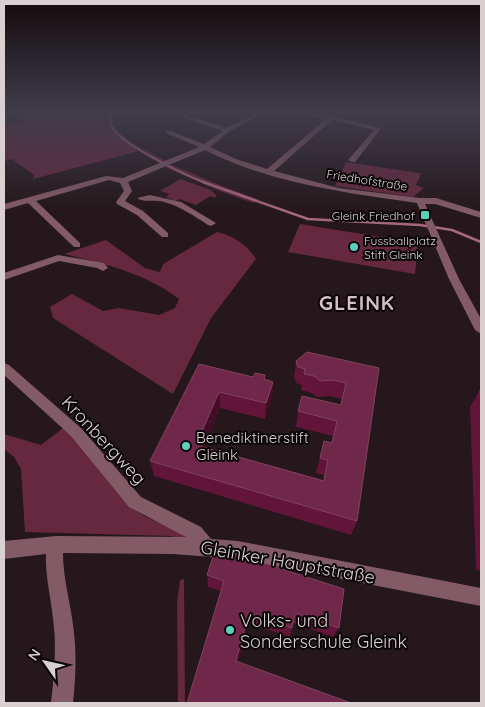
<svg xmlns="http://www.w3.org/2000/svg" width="485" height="707" font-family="Quicksand,sans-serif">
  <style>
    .green { fill: #65283e }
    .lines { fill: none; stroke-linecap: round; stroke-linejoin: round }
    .stream-far1 { stroke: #a6687e; stroke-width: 2 }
    .stream { stroke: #a6687e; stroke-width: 2.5 }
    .minor { fill: #825b67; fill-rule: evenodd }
    .wall { fill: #621439 }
    .shaded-wall { fill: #440d26 }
    .building { fill: #6f2849; stroke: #80435e }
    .poi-dot { fill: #5cceba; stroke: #0a0506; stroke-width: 2 }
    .labels { text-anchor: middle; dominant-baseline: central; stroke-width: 4; stroke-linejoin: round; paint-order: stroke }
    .far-street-label { font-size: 12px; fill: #dad0d2; stroke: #0a0506 }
    .far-poi-label { font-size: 12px; fill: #dad0d2; stroke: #0a0506; text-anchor: end }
    .poi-label { font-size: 15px; fill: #dad0d2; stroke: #0a0506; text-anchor: start }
    .near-street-label { font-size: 18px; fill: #dad0d2; stroke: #0a0506 }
    .near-poi-label { font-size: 18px; fill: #dad0d2; stroke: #0a0506; text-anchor: start }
    .district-label { font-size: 20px; font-weight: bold; letter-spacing: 1px; fill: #d2bec3; stroke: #0a0506 }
  </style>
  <rect width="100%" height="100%" fill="#25171b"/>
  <path class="green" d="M24,113h90l-1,12c14,18 34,26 55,37l-6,2 -23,-13 -106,28 1,-4 -22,-16 -8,2v-37l18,-2 -3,-8z
    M346,162l73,11 2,1 -5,11 8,3 -11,9 -78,-11z
    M172,165l45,19 42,16 -5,3 -32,-11 -57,-25z
    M180,179l31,11 5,5v3l-6,-2 -14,9 -17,-6 -4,2 -9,-4 3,-3 -9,-3z
    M300,224l118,19 -3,31 -127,-22z
    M217,232c17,4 29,12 39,27l-45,59 -38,76 -120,-76 -3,-11 22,-13 31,17 16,-3 40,7 16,-7 4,-9c-34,-26 -74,-35 -115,-45l42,-14 39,28 15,4 3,-8z
    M63,428l8,7 63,74 10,7 43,19v4l-17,-3 -145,-4 -4,-63 -7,-12 -10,-8v-15l37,11z
    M184,579l1,124h-7l-1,-99 3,-24z"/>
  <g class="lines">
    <path class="stream-far1" d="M111,113c0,3 -1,9 0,12 6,18 76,51 95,58"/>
    <path class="stream" d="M203,182l105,37 112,6 32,5 29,12"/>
    <path class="minor" d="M4,113h15l-15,4z
      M180,113l47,15 29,-15h8l-34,18 -20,16 26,12 31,10 59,-50 -33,-6 38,3 49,12v2l-25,32h-3l-4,-2 26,-30 -42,-10 -58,51 65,17 81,10h16l45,14v6l-46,-14h-10l34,75 22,40v15l-6,-4 -26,-51 -32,-76c-72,-10 -147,-20 -212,-53l-77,32 4,9 -7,10 18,10 25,22v4h-6l-25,-22 -20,-11 -1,-2 8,-11 -4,-8 -11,-3 -73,21 44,42v4h-6l-46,-44 -24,7v-6l102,-28 17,2 76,-31 -33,-14v-2h4l34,13 19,-13 -45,-15v-2z
      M150,195l31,7 35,21 -5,3 -3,-1c-14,-9 -28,-19 -44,-23 -8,-3 -21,1 -27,-4z
      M58,255l46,8 4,5 -5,3 -6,-3 -38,-7 -55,19v-7z
      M4,363l5,2 72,63 60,69 60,30 10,12 27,2 243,47v18l-243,-47 -65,-5 -110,-1c0,23 6,44 9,65 5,29 4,57 1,85h-22c3,-28 6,-56 2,-84 -2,-22 -8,-43 -7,-65l-42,5v-18l52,-5 130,1 -57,-30 -58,-71 -67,-61z"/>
  </g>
  <path class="wall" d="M296,361l83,7 -22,153 -6,14 -197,-59 -4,-15 49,-97 54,13 12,-2v5l8,2 -1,16 -7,21 -45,-11 -16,39 119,33 1,-5 -8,-2 8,-32 7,2 2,-7 -37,-9 2,-16 42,-6 2,-6 -12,-3 -13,1 -6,-4 -10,-3 1,-5 -6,-2 -2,-6z
    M480,390l1,1v180l-5,-1 -6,-163z
    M216,548l123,80 -6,9 -40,-14 -3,14 -42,-14 -10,39 -51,41 34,-112 -13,-4 -1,-12z"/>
  <path class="shaded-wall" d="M273,382l-1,16 -7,21 1,-16z
    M219,392l1,16 -22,52 -2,-15z
    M249,613l-1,10 -12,46v-8z"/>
  <path class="building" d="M307,352l72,16 -22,153 -207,-60 49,-97 54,13 2,-4 10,2 -1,4 9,3 -7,21 -47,-11 -23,53 128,36 4,-21 -8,-2 4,-17 8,2 5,-22 -39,-10 4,-15 39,9 5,-22 -13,-3 -13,1 -6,-5 -10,-2 1,-5 -7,-2 -2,-6z
    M480,390l1,1v21z
    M216,548l128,41 -5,39 -44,-15 -3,15 -43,-15 -13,48 115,42h-164l37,-122 -17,-6z"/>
  <linearGradient id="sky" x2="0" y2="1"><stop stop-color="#140d0f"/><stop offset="0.53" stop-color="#403c4a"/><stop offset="1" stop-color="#403c4a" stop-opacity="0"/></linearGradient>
  <rect width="485" height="212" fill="url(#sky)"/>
  <g class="poi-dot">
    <rect x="420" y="210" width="10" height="10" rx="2.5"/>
    <circle cx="354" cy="247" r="5"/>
    <circle cx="186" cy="446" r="5"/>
    <circle cx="230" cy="630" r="5"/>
  </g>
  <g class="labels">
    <g class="far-street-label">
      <text transform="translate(367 180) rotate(9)">Friedhofstraße</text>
    </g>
    <g class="far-poi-label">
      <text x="415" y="215">Gleink Friedhof</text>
      <text x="364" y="240" text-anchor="start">Fussballplatz<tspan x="364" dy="14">Stift Gleink</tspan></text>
    </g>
    <g class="poi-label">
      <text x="196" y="437">Benediktinerstift<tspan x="196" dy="17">Gleink</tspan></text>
    </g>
    <g class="near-street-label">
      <text transform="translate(104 440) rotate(47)">Kronbergweg</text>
      <text transform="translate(288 562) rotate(10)">Gleinker Hauptstraße</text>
    </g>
    <g class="near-poi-label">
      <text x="240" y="620">Volks- und<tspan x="240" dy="21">Sonderschule Gleink</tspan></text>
    </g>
    <g class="district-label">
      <text x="357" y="302">GLEINK</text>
    </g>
  </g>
  <rect width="485" height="707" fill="none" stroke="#dad0d2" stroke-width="10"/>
  <g transform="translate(45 662) rotate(304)" stroke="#0a0506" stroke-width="4" paint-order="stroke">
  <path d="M0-4L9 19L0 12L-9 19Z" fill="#dad0d2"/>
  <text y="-8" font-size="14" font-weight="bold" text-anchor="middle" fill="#dad0d2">N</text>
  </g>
</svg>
